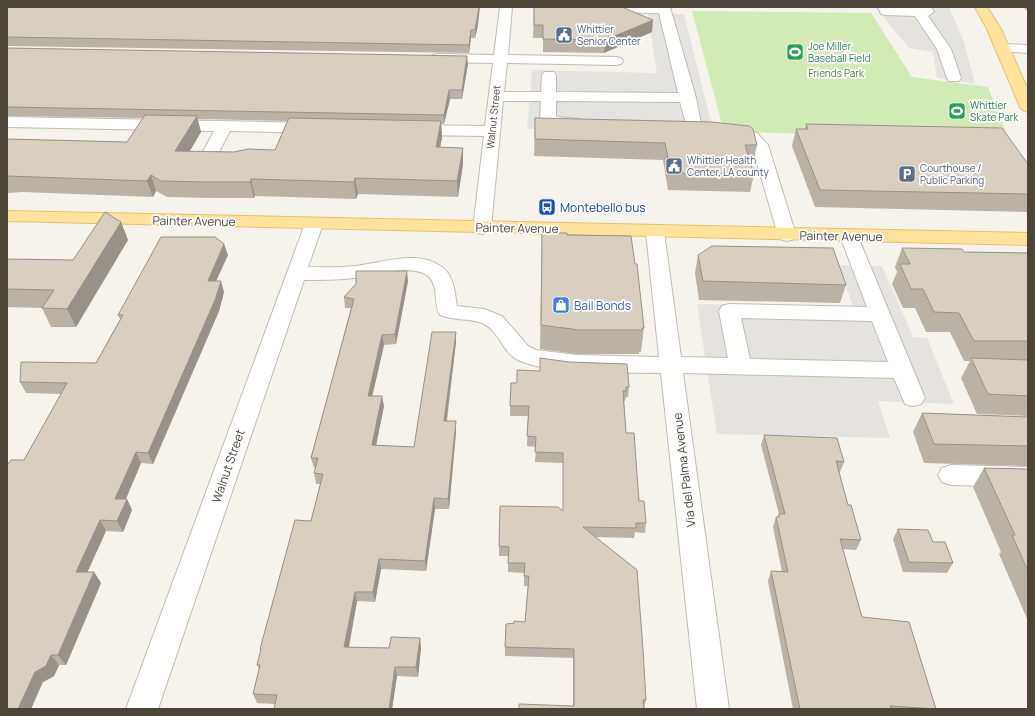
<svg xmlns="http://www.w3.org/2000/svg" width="1035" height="716" font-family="Manrope,sans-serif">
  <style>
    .green { fill: #d2eab5 }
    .parking { fill: #e5e3e0 }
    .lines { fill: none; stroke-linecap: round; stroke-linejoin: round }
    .minor-casing { stroke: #c2bbae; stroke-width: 2 }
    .major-casing { stroke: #e6c16a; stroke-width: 2 }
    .minor { fill: #fff; fill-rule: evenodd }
    .major { fill: #ffe39c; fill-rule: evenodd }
    .wall { fill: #bab2a6; fill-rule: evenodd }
    .shaded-wall { fill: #979187 }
    .building { fill: #d8cfc1; stroke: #979187 }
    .labels { text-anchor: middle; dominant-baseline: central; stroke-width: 3.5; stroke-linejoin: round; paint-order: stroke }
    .far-service-label { font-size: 10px; fill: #4e5e75; stroke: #fff; text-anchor: start }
    .far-leisure-label { font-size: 10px; fill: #27864d; stroke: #fff; text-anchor: start }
    .far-park-label { font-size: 10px; fill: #4a7f2a; stroke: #fff }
    .far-street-label { font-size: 10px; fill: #4b4439; stroke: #fff }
    .transit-label { font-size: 12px; fill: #164399; stroke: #fff; text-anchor: start }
    .street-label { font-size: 12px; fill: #4b4439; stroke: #fff }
    .shop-label { font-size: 12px; fill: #366cbe; stroke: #fff; text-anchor: start }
  </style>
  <rect width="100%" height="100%" fill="#f6f3ec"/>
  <path class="green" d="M692,11l179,2 41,64 76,10 20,51 -284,-6z"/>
  <path class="parking" d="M875,7h74l15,35 11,42 -38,-6 -4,-26 -24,-4z
    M648,14h36l29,117 -186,-2 5,-59 125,3z
    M839,265l43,1 31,71 14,1 27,66 -76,-3 12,37 -173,-4 -20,-130 156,3z"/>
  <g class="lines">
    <defs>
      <path id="minor" d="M500,7h12l-4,48 108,2 5,1 2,3 -2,3 -5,1 -109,-2 -3,29h37l1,-17 2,-3h10l2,3v17l122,1 -19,-80 -119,-2 -6,-4h136l26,91 5,26 -2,3h-12l-7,-25 -124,-1v16l24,2 2,3 -2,3c-12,3 -26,2 -38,-1l-2,-3 1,-20h-38l-12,127 -2,4 -7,2 -7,-2 -2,-4 11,-92 -72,-1 -6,-2 -2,-3 2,-3 6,-2 73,1 8,-63 -55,-1 -5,-1 -2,-3 2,-3 5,-1 56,1z
        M878,7h53l3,5 -6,4 23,33 10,29 -2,3h-10l-2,-3 -10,-29 -22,-33 -29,-1 -5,-1z
        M1002,44l26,1v8l-31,-2 -2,-3 2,-3z
        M7,117l307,6 6,2 2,3 -2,3 -6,2 -84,-2 -18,34 -6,1 -6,-1 -2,-4 16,-30 -207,-4z
        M729,129l28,4 11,12 28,90 -2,4 -7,2 -7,-2 -2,-4 -26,-89 -6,-6 -23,-3 -2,-3 2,-3z
        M314,218l7,2 2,4 -15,43c16,0 31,1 47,-1 26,-3 64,-17 87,1 12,9 13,26 15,39l27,3 18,7 26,30 8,4 41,5 82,2 -13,-125 2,-4 7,-2 7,2 2,4 17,125 47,1 -9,-47 3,-5 7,-2 138,3 -27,-71 2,-4 7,-2 7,2 69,166 -4,6 -8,2 -8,-2 -11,-26 -211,-5 46,336h-32l-36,-336c-41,-1 -107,3 -143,-13 -16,-8 -19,-30 -36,-37 -12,-5 -28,-2 -42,-8 -7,-11 -1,-29 -11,-38 -14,-15 -57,-1 -75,1 -17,2 -33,2 -50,2l-146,429h-32l179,-485 2,-4zM741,318l131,3 16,41 -138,-3z
        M951,465l77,2v20l-77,-2 -9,-3 -4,-7 4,-7z"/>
      <path id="major" d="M975,7h12l14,22 27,61v22l-5,-2 -3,-3 -33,-78z
        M7,211l1021,22v12l-1021,-24z"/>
    </defs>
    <use href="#minor" class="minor-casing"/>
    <use href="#major" class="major-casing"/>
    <use href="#minor" class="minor"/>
    <use href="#major" class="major"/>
  </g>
  <path class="wall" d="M7,7l471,18 -3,13h-4l-2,15 -462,-7z
    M534,7l118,25 -48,21 -61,-1v-14h-10z
    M1023,7h5v4h-1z
    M7,48l461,16 -6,35h-12l-6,25h-3l1,13 -2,10 23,17 -5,33 -100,-3 -2,5 -101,-3 -1,2h-43l-44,-1 -11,-6 -3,6 -130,-5 -16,1v-54l120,3 16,-24 -136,-2zM197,119l90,2 -12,29 -41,2 -44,-1 11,-19z
    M535,118l222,27 -4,17h-3l4,12 -4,18 -82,-2 -5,-30 -129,-4z
    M806,124l222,40v48l-213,-5 -23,-61 4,-17h9z
    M121,222l7,18 -52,87h-25l-9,-19 -35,-1v-48l66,1z
    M542,233l25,2 77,93 -3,24h-2v2h-62l-37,-5z
    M902,248l62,4 64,1v163l-51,-2 -16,-36 9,-17h-6l-14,-29h-24l-11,-24h-12l-11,-24 5,-12 -2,-5z
    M228,255l-12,26 8,11 -5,19 -66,153 -12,-1 -15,36 6,11 -9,22 -17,-1 -19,41h7l7,11 -35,82h-7l-5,11 -11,6 -19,-222 37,-66 -35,-1 -6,-11 76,-19 24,-44 -2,-4z
    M698,255l148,30 -6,18 -141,-3 -4,-27z
    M408,281l-12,63 -12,1 -12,51 12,10 -8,39 38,2 42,-105 -9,79 9,11 -7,77h-14l-9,62 -45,-2 -6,33 -18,-1 -8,46 40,1 31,-10 1,10 -3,29 -21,-1 -5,33h-118l1,-5 -18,-1 -4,-9 6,-25 -2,-4 4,-13 -1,-3 51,-128 9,-37h-4l-2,-11 1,-5h-1l-3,-10 40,-150h-6l-1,-11z
    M511,383l118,4 -1,10h-2l-1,4h-1l2,32 13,68 7,22 -1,10 -10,-1 -1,6 -39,-1 51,163 -2,9 -71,-3v-48l-68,-2v-9l9,-24 11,-1 3,-36h-4v-13l-16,-1v-16h-9v-10l64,-35v-48l-28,-1 1,-15 -9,-1 1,-30h-18z
    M922,413l106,4v49l-104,-3 -11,-31z
    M764,435l80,27 -4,10h-2l10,33 13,35 -5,10 -14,-1 20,68 73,92h-142l-25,-128 3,-10 11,1 -9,-45 3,-10h2l1,-3 -18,-69z
    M984,468l44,1v152l-29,-67 2,-2 -28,-65z
    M898,529l35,13 20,21 -6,10 -44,-1 -10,-33z"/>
  <path class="shaded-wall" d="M479,7h1l-2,18 -3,13v-8z
    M653,20l-1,12 -48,21 1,-13z
    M471,30v8l-2,15v-8z
    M467,56l1,8 -6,35v-9z
    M449,90l1,9 -6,25v-9z
    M197,116l4,16 -21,35 -5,-16z
    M441,121l1,16 -5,26 -1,-16z
    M463,148v16l-5,33 -1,-16z
    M151,175l5,16 -3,6 -6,-16z
    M355,178l3,16 -2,5 -2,-17z
    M251,179l4,17 -1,2 -4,-16z
    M121,222l7,18 -52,87 -9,-18z
    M224,244l4,11 -17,37 -3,-11z
    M407,271l1,10 -12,63 -1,-10z
    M221,281l3,11 -5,19 -66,153 -5,-11z
    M456,332v10l-11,89 -1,-10z
    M382,335l2,10 -14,61 -2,-10z
    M382,396l2,10 -10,50 -2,-11z
    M456,421v11l-7,77 -1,-10z
    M136,452l5,11 -20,47 -6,-11z
    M434,498l1,11 -9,62 -1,-10z
    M127,499l5,11 -9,22 -6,-11z
    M100,520l6,11 -23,51 -7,-10z
    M379,559l2,10 -6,33 -2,-10z
    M94,572l7,11 -35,82 -8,-10z
    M355,592l2,9 -10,55 -3,-9z
    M420,638l1,10 -3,29 -2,-10z
    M51,655l8,10 -5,11 -11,6 -12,27h-13l17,-37z
    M395,667l2,9 -5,33h-3z"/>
  <path class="building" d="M7,7h472l-4,23h-4l-2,15 -462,-8z
    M534,7h88l31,13 -48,20 -62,-1v-14h-9z
    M7,48l460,8 -5,34h-13l-5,25 -437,-8z
    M145,115l52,1 -22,35 59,1 14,-3 27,1 14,-32 152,3 -5,26 27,1 -6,33 -102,-3 -1,4 -103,-3 -1,3h-43l-46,-1 -10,-6 -4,6 -140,-5v-37l120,3z
    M535,118l177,4 37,4 4,3 4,16h-12l9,29 -83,-1 -6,-30 -130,-4z
    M806,124l196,4 26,36v30l-208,-4 -24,-61h12z
    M105,212l16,10 -54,87 -25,-1 12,-18 -47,-1v-30l66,1z
    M542,233h25v2l64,1 4,28h2l7,64h-2v2h-63l-38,-5z
    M161,237h54l9,7 -16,37h13l-6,19 -67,153 -12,-1 -21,47h12l-10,22 -17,-1 -24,52h18l-36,83h-7l-5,11 -11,6 -17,37h-11v-244l4,-5h13l43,-77 -47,-1 1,-20 75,1 27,-48h-5z
    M712,246l121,2 13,37 -143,-4 -5,-26z
    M902,248l60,1 2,3 64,1v88h-54l-15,-28 -25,-1 -11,-23h-12l-11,-25h10z
    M356,271h51l-12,63 -13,1 -14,61h14l-10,49 42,2 18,-115h24l-12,89h12l-8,78 -14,-1 -9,63 -46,-2 -6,33h-18l-11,55 45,1 2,-11 29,1 -4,29h-21l-6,42h-115l3,-14 -24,-1 7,-29h-3l4,-16h-1l35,-129 16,1 12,-47 -9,-1 4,-15h-7l43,-159 -10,-2 12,-13z
    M540,358l29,4 58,2 2,23h-3v4h-3l3,42h8l5,68h5l2,22h-10v5l-53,-1 54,43 6,80 3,50h-3l1,9h-125v-5l55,2v-57l-69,-2 1,-23 8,-1v-2l11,1 4,-46h-5l1,-13h-17l1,-16 -10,-1 1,-40 58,1 5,4v-58l-28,-1 1,-15 -9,-1 2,-30h-19l1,-23h6v-13l23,1z
    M971,358l57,2v36l-40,-2z
    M922,413l106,4v29l-94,-2z
    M764,435l73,3 7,24 -8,-1 12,44h3l10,35 -21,-1 22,78 47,5 27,87 -46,-3 1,3h-91l-29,-138 17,1 -12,-55h3v-3h6z
    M984,468l44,1v102l-16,-36h3z
    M898,529l30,1 5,12h12l8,21 -44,-1z"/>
  <defs>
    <symbol id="civic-square" viewBox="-11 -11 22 22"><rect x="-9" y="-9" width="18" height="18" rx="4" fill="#5c6f8a" stroke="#fff"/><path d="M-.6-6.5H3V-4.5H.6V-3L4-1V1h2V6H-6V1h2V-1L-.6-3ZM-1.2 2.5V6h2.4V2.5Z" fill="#fff"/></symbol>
    <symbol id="stadium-square" viewBox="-11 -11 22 22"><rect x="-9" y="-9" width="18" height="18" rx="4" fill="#2e9e5b" stroke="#fff"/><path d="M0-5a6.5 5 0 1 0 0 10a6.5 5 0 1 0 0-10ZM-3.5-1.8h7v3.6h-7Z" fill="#fff"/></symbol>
    <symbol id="parking-square" viewBox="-11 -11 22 22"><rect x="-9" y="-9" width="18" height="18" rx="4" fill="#5c6f8a" stroke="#fff"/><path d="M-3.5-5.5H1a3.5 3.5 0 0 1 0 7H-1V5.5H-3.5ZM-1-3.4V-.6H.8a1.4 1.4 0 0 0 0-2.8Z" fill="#fff"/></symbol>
    <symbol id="bus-square" viewBox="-11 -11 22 22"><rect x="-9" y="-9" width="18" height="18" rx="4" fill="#1a4fb4" stroke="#fff"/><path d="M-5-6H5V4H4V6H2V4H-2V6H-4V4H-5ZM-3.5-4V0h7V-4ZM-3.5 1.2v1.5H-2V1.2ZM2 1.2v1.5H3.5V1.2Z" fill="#fff"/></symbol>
    <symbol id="shop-square" viewBox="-11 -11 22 22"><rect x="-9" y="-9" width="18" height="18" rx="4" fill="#3f7fe0" stroke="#fff"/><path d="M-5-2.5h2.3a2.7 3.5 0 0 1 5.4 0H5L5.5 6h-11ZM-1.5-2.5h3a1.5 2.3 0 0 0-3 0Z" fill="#fff"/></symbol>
  </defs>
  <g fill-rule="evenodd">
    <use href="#civic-square" x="554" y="25" width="20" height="20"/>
    <use href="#stadium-square" x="785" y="42" width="20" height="20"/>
    <use href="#stadium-square" x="947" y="101" width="20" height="20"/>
    <use href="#civic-square" x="664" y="156" width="20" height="20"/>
    <use href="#parking-square" x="897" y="164" width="20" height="20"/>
    <use href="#bus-square" x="537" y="197" width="20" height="20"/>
    <use href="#shop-square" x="551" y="295" width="20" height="20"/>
  </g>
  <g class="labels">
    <g class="far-service-label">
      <text x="577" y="29">Whittier<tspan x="577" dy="12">Senior Center</tspan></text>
      <text x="687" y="160">Whittier Health<tspan x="687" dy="12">Center, LA county</tspan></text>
      <text x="920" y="168">Courthouse /<tspan x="920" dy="12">Public Parking</tspan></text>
    </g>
    <g class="far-leisure-label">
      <text x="808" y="46">Joe Miller<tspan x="808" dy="12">Baseball Field</tspan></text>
      <text x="970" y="105">Whittier<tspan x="970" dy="12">Skate Park</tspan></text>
    </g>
    <g class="far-park-label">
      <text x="836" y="73">Friends Park</text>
    </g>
    <g class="far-street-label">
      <text transform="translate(493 117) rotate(-84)">Walnut Street</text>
    </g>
    <g class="transit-label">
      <text x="560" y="207">Montebello bus</text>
    </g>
    <g class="street-label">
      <text transform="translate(194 221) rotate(1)">Painter Avenue</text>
      <text transform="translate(517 228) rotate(1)">Painter Avenue</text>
      <text transform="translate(841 236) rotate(1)">Painter Avenue</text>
      <text transform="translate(228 466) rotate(-71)">Walnut Street</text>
      <text transform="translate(684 470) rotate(-97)">Via del Palma Avenue</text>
    </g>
    <g class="shop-label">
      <text x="574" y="305">Bail Bonds</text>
    </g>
  </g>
  <rect width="1035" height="716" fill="none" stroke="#4b4439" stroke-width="16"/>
</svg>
